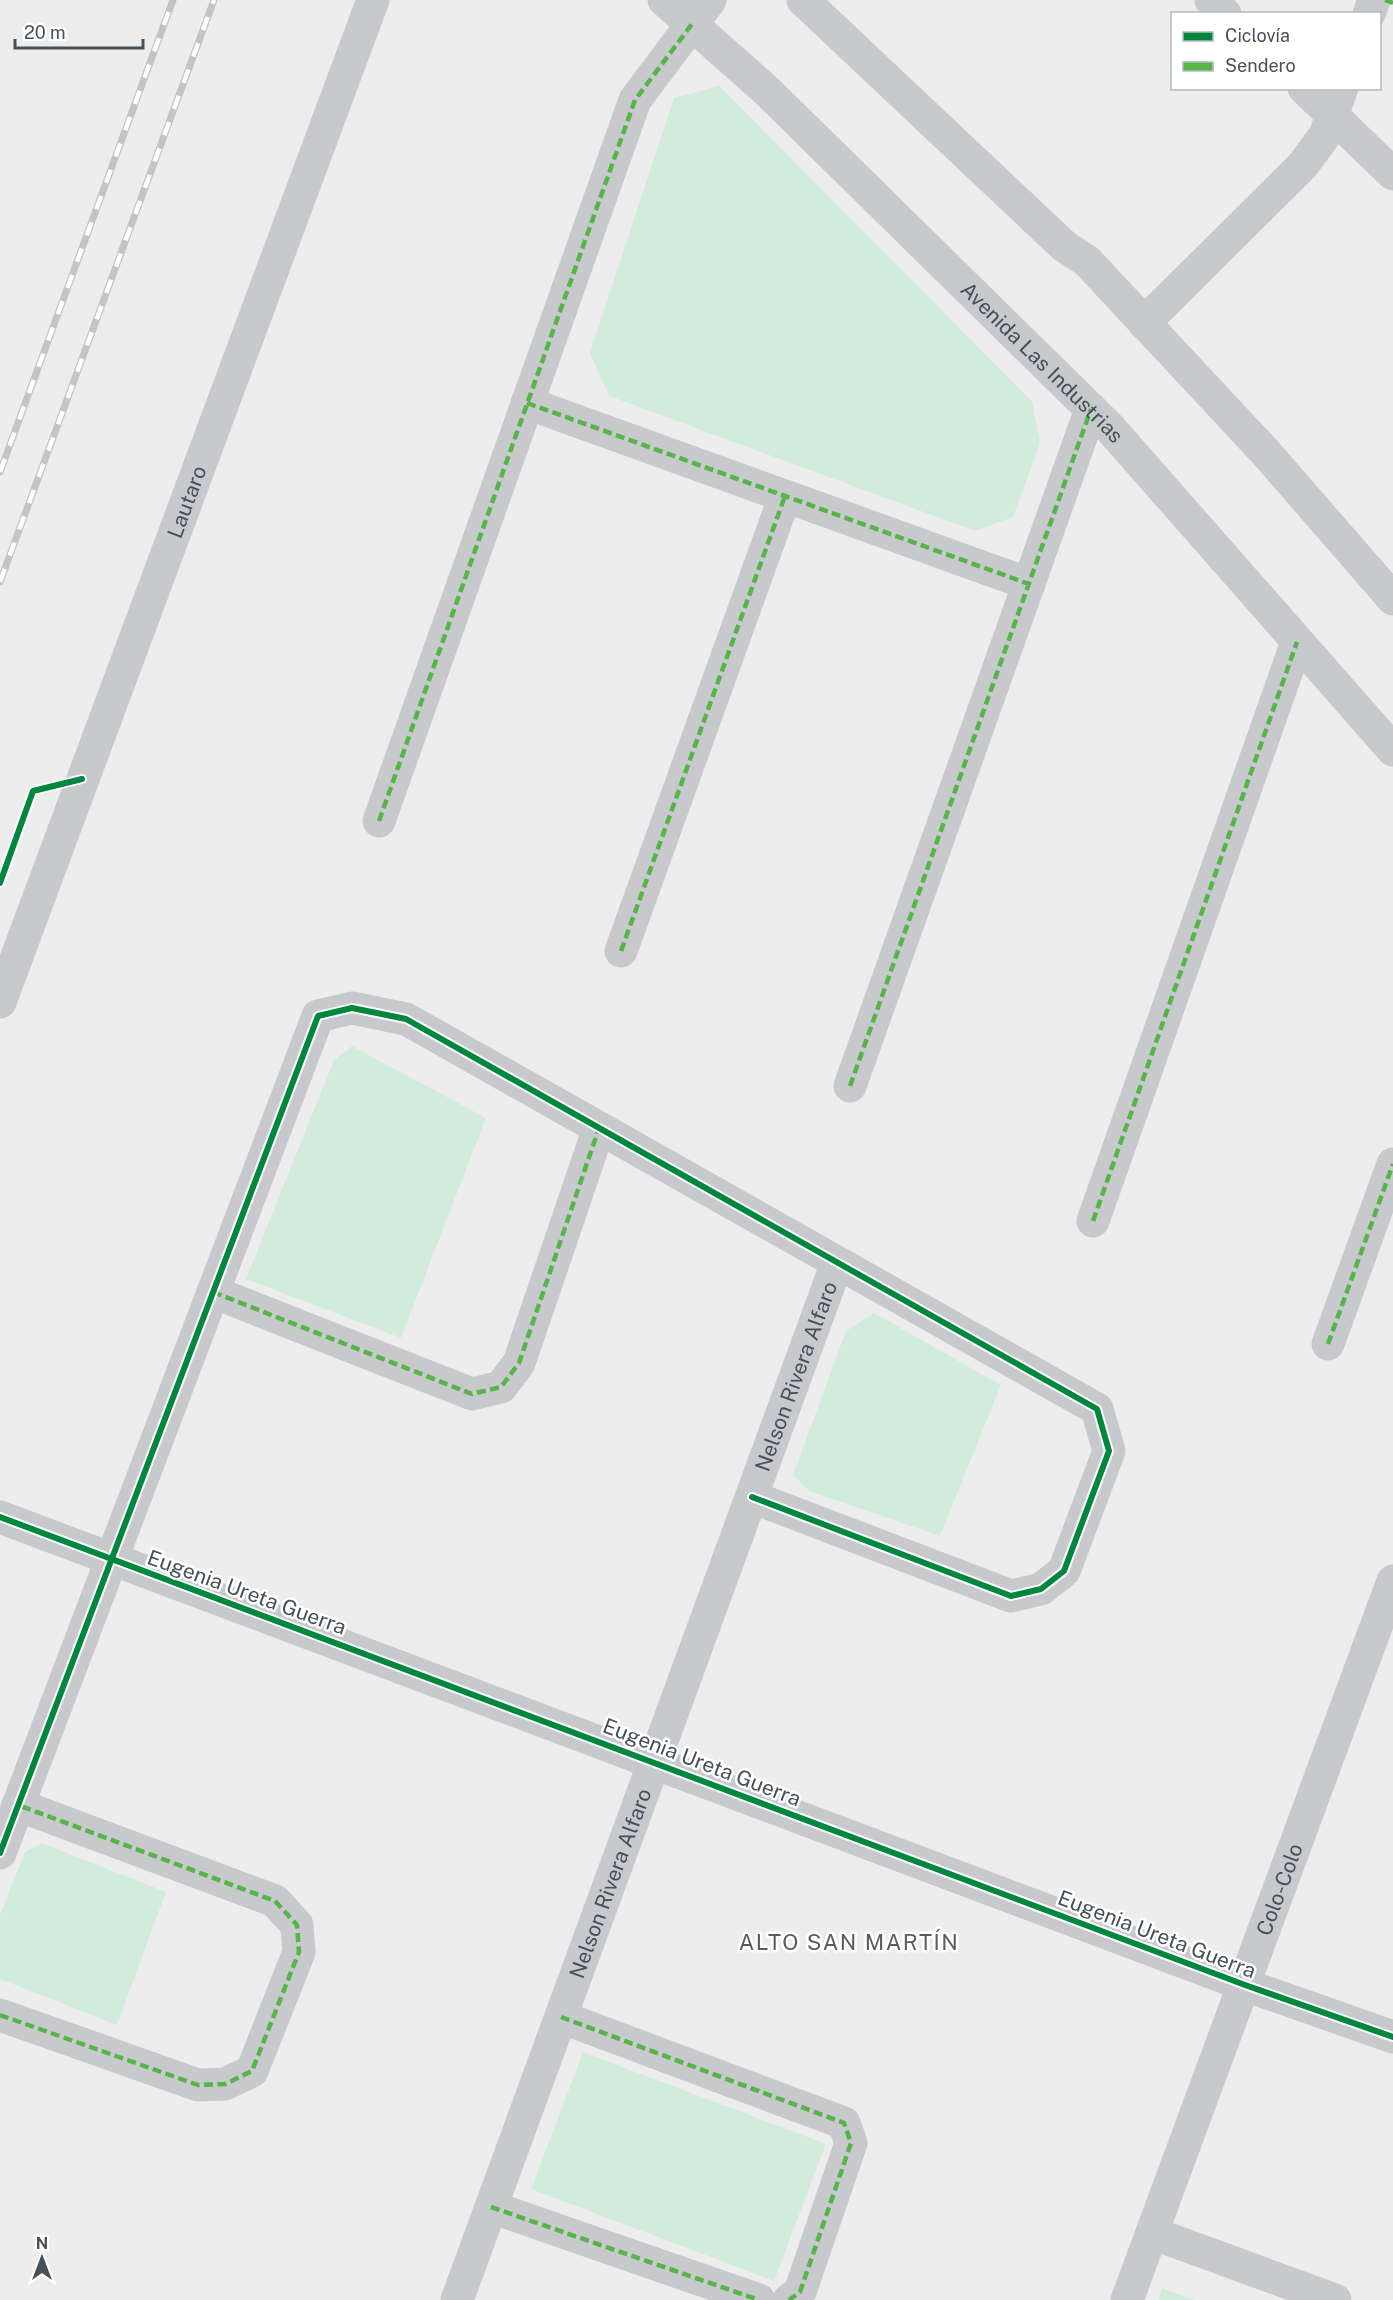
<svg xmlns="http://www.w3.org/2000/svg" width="1393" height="2300" font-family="'Public Sans',sans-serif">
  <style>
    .green { fill: #d2ecdc }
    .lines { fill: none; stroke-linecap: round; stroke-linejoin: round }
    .minor { stroke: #c7c9cc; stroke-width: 33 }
    .rail-casing { stroke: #c2c4c6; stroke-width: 7 }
    .rail { stroke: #fff; stroke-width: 4.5; stroke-dasharray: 14; stroke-linecap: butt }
    .quiet { stroke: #57b448; stroke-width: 4.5; stroke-dasharray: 9 4.5; stroke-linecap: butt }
    .cycleway-casing { stroke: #fff; stroke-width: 10 }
    .cycleway { stroke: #00873e; stroke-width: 6 }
    .labels { text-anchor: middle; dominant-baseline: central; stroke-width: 5; stroke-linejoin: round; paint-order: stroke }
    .street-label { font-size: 21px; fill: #465059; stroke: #fff }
    .neighbourhood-label { font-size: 22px; letter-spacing: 1.5px; fill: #595d61; stroke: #fff }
  </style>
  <rect width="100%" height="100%" fill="#eeeded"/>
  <path class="green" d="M719,86l313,315 8,42 -27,74 -38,14 -366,-135 -19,-43 84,-255z
    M352,1046l134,72 -85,220 -155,-59 88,-219z
    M874,1313l127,72 -61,151 -131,-45 -16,-16 53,-144z
    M42,1843l124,49 -49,133 -117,-46v-64l25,-63z
    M583,2052l243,92 -52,137 -243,-92z
    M1162,2288l32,12h-36z"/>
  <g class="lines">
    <g class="minor">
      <path id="s1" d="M664,0l103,91 342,336 284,323"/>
      <path d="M803,0l261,246 23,15 180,193 126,145"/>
      <path d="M1211,0l14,14"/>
      <path d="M1369,14l5,-14"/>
      <path d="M1304,88l89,86"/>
      <path d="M1144,323l159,-158 22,-30 17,-47"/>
      <path d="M527,403l502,181"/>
      <path d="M379,821l256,-721 75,-100"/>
      <path d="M621,951l164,-455"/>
      <path id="s2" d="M0,1002l373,-1002"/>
      <path d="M850,1086l241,-677"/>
      <path d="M1093,1221l204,-579"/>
      <path d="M213,1292l259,102 29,-7 18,-24 80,-235"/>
      <path d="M1328,1344l65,-180"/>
      <path d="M0,1517l1245,468 148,52"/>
      <path d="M0,1853l318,-837 34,-8 54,11 691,390 12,42 -45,120 -23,18 -30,7 -259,-99"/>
      <path d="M0,2015l198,70 27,-1 27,-13 47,-119 -2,-27 -22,-24 -257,-96"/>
      <path d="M561,2017l283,106 7,20 -51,149 -11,8"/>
      <path d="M491,2207l268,93"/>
      <path d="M1152,2233l183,67"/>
      <path id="s3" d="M457,2300l380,-1037"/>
      <path id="s4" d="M1127,2300l266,-719"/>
    </g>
    <defs>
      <path id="rail" d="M0,472l173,-472
        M0,582l214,-582"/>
    </defs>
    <use href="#rail" class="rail-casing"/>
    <use href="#rail" class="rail"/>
    <path class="quiet" d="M1385,0l8,3
      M527,403l502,181
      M379,821l256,-721 57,-76
      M621,951l164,-455
      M850,1086l241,-677
      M1093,1221l204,-579
      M213,1292l259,102 29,-7 18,-24 80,-235
      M1328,1344l65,-180
      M0,2015l198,70 27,-1 27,-13 47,-119 -2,-27 -22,-24 -257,-96
      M561,2017l283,106 7,20 -51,149 -11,8
      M491,2207l268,93"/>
    <defs>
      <path id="cycleway" d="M0,883l33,-92 49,-12
        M0,1517l1245,468 148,52
        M0,1853l318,-837 34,-8 54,11 691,390 12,42 -45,120 -23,18 -30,7 -259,-99"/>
    </defs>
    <use href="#cycleway" class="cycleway-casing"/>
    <use href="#cycleway" class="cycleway"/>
  </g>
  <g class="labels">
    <g class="street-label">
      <text stroke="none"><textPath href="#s1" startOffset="524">Avenida Las Industrias</textPath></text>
      <text stroke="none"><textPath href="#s2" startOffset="534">Lautaro</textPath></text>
      <text stroke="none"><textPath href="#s3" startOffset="984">Nelson Rivera Alfaro</textPath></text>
      <text transform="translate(247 1592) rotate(20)">Eugenia Ureta Guerra</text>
      <text transform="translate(702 1762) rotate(21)">Eugenia Ureta Guerra</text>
      <text stroke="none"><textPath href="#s3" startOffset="444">Nelson Rivera Alfaro</textPath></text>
      <text stroke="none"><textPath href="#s4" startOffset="438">Colo-Colo</textPath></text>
      <text transform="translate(1157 1934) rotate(21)">Eugenia Ureta Guerra</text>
    </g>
    <g class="neighbourhood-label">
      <text x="849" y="1942">ALTO SAN MARTÍN</text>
    </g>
  </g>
  <rect x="1171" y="12" width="210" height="78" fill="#ffffff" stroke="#b5b9bd" stroke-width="1.5"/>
  <rect x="1183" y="32" width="30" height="9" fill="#00873e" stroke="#b5b9bd" stroke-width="1.5"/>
  <text x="1225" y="42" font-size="18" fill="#465059">Ciclovía</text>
  <rect x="1183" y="62" width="30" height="9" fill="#57b448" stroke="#b5b9bd" stroke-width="1.5"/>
  <text x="1225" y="72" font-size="18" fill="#465059">Sendero</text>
  <g transform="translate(42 2258)" stroke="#ffffff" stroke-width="4.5" paint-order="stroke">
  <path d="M0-4.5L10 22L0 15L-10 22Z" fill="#465059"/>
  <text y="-9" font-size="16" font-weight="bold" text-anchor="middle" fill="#465059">N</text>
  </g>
  <path d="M15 39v9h128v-9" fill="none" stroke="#465059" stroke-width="3"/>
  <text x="24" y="39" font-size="18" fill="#465059" stroke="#ffffff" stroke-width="4.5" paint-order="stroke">20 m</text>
</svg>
